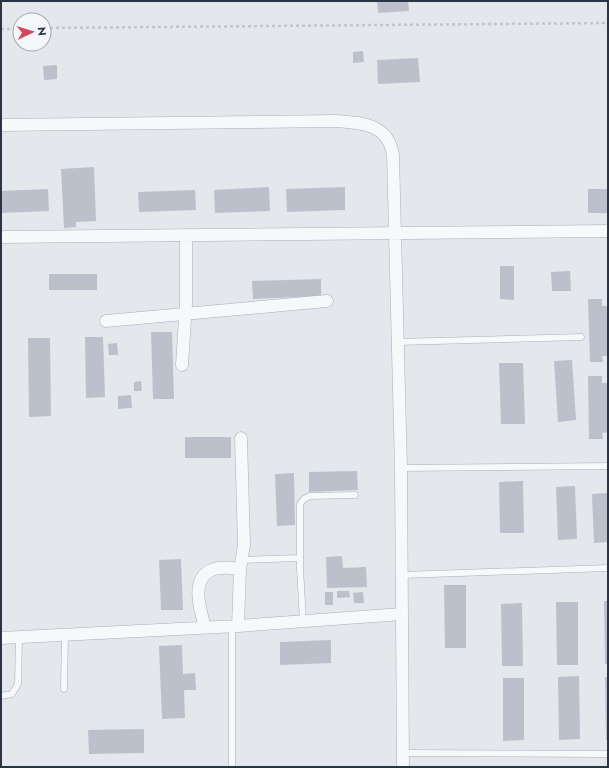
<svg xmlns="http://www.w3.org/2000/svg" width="609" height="768" font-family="Jost,sans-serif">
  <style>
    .building { fill: #bbc0ca }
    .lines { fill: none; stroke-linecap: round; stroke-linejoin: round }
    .service-casing { stroke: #a9aeb7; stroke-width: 7 }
    .minor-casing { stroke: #a9aeb7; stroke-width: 13 }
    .path { stroke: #c2c5cb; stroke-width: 2.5; stroke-dasharray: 3 3; stroke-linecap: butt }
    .service { stroke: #f7f8fa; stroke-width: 6 }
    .minor { stroke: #f7f8fa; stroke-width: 12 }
  </style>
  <rect width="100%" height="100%" fill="#e4e7ec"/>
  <path class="building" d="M377,1h31l1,10 -31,2z
    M363,51l1,11 -11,1v-11z
    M418,58l2,24 -42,2 -1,-24z
    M57,65v14l-13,1 -1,-14z
    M94,167l2,54 -20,1v5l-12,1 -3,-59z
    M269,187l1,24 -55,2 -1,-23z
    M345,187v23l-58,2 -1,-23z
    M48,189l1,22 -48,2v-22z
    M588,189h20v24h-20z
    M195,190l1,20 -57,2 -1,-20z
    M500,266h14v34l-14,-1z
    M570,271l1,20h-19l-1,-19z
    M49,274h48v16h-48z
    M321,279v17l-68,3 -1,-18z
    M588,299h14v7h6v50h-6l1,6h-13z
    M151,332h21l2,67h-21z
    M85,337h18l2,60 -19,1z
    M28,338h22l1,78 -22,1z
    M117,343l1,12h-9l-1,-11z
    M572,360l4,60 -18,2 -4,-61z
    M499,363h24l2,61h-24z
    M588,376h14v7h6v49l-6,1 1,6h-14z
    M141,381l1,10h-8v-9z
    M131,395l1,13 -14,1v-13z
    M185,437h46v21h-46z
    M357,471l1,19 -49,2v-20z
    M294,473l1,52 -18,1 -2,-52z
    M523,481l1,52h-24l-1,-51z
    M575,486l2,53 -19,1 -2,-53z
    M608,493v49l-14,1 -2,-49z
    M342,556l1,12 23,-1 1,20 -40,1 -1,-31z
    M181,559l2,51h-22l-2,-50z
    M444,585h22v63h-21z
    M337,591h12l1,6 -13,1z
    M325,592h8v13h-8z
    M363,592l1,11h-10l-1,-10z
    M604,601h4v63h-3z
    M556,602h22v63h-21z
    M522,603l1,63h-21l-1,-62z
    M331,640v23l-51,2v-23z
    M182,645l1,29 12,-1 1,17h-12l1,28 -23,1 -3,-73z
    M579,676l1,63 -21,1 -1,-63z
    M605,677h3v63h-2z
    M503,678h21v62l-21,1z
    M144,729v24l-55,1 -1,-24z"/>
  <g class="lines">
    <defs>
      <path id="service" d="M397,342l184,-5
        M401,468l207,-2
        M241,560l59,-2
        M402,575l206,-7
        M303,621l-3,-53v-64l4,-5 6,-3 45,-1
        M64,689l1,-55
        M1,696l11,-2 6,-10 1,-47
        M403,753l205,1
        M232,767v-141"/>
      <path id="minor" d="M1,125l336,-4c26,2 51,3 56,34l8,313 2,299
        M1,237l607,-6
        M106,321l221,-20
        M182,365l4,-62v-68
        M238,626l2,-57 4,-24 -3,-107
        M205,627c-5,-17 -15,-49 7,-57 8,-4 19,-2 28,-1
        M1,638l237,-12 164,-12"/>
    </defs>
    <use href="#service" class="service-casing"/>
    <use href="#minor" class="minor-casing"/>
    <path class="path" d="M44,28l564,-5
      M1,29h19"/>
    <use href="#service" class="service"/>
    <use href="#minor" class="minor"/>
  </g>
  <rect width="609" height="768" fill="none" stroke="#2b3445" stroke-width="4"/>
  <g transform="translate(32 32) rotate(86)"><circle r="19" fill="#f4f6f9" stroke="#a4a8b1"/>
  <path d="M0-3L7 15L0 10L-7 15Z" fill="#d1495b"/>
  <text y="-6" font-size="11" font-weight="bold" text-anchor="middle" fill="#2b3445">N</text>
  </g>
</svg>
